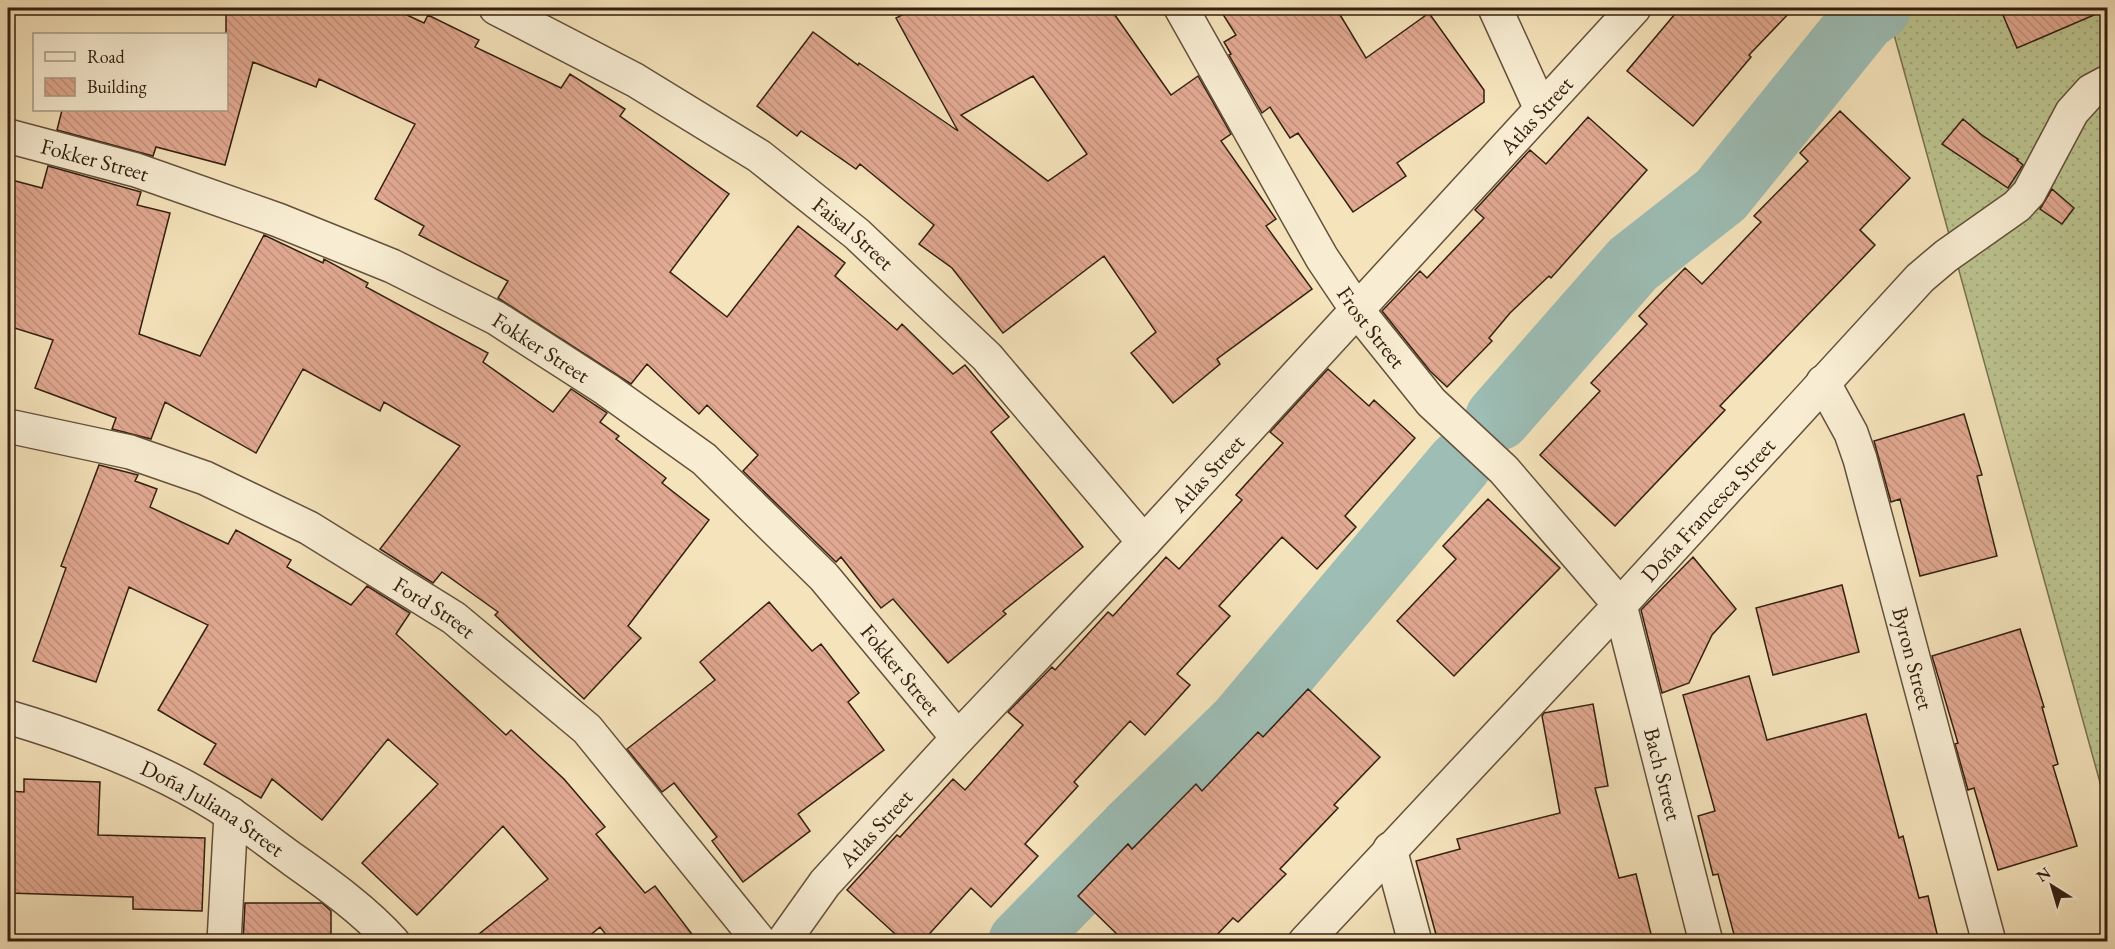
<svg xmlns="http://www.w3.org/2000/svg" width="2115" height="949" font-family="'EB Garamond',serif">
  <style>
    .grass { fill: url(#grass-dots); stroke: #787250; stroke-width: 1.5 }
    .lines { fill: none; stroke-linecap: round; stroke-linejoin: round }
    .river { stroke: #9dbdb5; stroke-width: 66 }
    .building { fill: url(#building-back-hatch); stroke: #332011; stroke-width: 1.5; fill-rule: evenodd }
    .minor-casing { stroke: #64513c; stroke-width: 36 }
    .minor { stroke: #f8edd3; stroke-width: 33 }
    .labels { text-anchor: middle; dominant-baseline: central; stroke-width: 5; stroke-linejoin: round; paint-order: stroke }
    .street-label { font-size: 22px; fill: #332011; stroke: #f8edd3 }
  </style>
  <defs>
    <pattern id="grass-dots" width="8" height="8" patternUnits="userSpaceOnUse" patternTransform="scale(1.5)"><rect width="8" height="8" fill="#bcc490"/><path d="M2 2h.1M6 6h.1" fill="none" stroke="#a2a87b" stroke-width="1.8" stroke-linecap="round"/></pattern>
    <pattern id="building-back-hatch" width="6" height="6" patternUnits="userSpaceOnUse" patternTransform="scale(1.5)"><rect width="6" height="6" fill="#e2a992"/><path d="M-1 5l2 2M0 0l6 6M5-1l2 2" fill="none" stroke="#c2917d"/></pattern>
  </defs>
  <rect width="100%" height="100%" fill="#f5e3bb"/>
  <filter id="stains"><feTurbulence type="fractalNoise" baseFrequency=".00333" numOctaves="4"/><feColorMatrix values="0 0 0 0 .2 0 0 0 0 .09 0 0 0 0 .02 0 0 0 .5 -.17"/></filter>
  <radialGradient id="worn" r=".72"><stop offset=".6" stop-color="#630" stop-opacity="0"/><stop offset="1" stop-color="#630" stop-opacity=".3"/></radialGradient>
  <path class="grass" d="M1910,8h197v800l-217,-788z"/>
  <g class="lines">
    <path class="river" d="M1498,418l135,-154 88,-69 142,-176 15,-11
      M1021,942l109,-111 110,-107 220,-261"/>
  </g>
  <path class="building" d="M226,8h166l32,15 4,-8 51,25 -4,7 86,41 9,-14 55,35 -5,7 109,78 -59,78 57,45 71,-91 47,37 -10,13 62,54 5,-6 51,50 12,-9 44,52 -18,15 92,115 -80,64 3,3 -58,49 -55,-64 -12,9 -40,-51 -5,5 -93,-91 15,-16 -51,-50 -8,9 -52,-50 -16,20 -133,-86 10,-17 -89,-46 5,-9 -49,-27 40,-75 -96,-45 -3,8 -63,-25 -28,103 -69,-18 -3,9 -96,-26 5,-20h164z
    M915,8h195l61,87 27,-19 33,58 -10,7 55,78 -10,7 46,63 -95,70 3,5 -47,39 -42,-50 25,-21 -52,-76 -101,77 -51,-65 -33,-24 15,-19 -74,-61 -4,5 -55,-38 -4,5 -40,-30 56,-74 45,33 1,-2 99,68 -62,-113zM1033,76l54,78 -39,27 -87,-66z
    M1219,8h117l30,50 63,-45 55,77v12l-87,61 9,13 -53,36 -55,-79 -8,5 -20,-31 -8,6 -33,-58 2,-1 -7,-12 12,-7z
    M1680,8h114l-45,47 2,2 -58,69 -66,-55z
    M2000,8h108v1l-91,39z
    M1840,111l70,67 -50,52 15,15 -155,161 5,4 -110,116 -75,-71 60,-64 -9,-8 56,-59 -8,-8 46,-48 17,16 59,-62 -7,-6 54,-55 -8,-8z
    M1588,117l59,53 -96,108 -2,-2 -39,37 -21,25 3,3 -45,46 -17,-16 -48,-60 38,-40 7,7 57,-60 -9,-8 55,-60 16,14z
    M1963,119l20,17 35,23 -1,1 6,5 -15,23 -66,-44z
    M48,166l93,26 -4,13 33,8 -31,121 61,22 64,-121 59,28 1,-4 44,24 -2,4 122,66 -5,9 70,50 18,-23 36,24 -7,9 19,14 -3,3 50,39 -4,5 47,37 -81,106 13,12 -57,61 -89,-84 3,-3 -56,-40 -9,11 -53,-34 80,-103 -76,-44 -4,9 -77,-42 -47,84 -91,-51 -14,37 -39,-10 4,-11 -81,-30 18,-48 -45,-14v-147l34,9z
    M2052,189l22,19 -12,16 -22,-15z
    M1328,369l41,37 5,-6 41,38 -70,78 11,11 -39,42 -35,-32 -63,69 11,10 -53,58 13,11 -45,50 -15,-14 -56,61 4,4 -53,58 13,12 -47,51 -20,-19 -49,54h-18l-57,-52 50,-55 3,2 53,-58 12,11 58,-65 -15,-13 44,-45 3,3 53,-58 5,4 53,-59 13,12 63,-69 -6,-5 47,-52 -13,-11z
    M1964,414l18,61 -5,1 20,80 -77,20 -20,-77 -9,3 -17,-61z
    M99,465l39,10 -3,6 22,8 -7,18 78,37 8,-14 55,30 -4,7 64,38 16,-19 43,27 -14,21 110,101 5,-5 53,49 41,48 -9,7 49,59 10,-7 43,56h-86l-12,-15 -18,15h-113l79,-63 -45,-53 -86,89 -55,-52 76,-79 -50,-45 -66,81 -50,-41 -11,19 -57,-34 12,-20 -58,-34 50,-85 -79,-38 -33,95 -63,-21 33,-93 -5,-2z
    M1488,499l72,69 -106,108 -57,-55 59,-62 -13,-13z
    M1693,557l43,52 -24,26 -23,48 -27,10 -21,-83z
    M1842,585l17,67 -86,23 -17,-67z
    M769,602l43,49 9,-7 38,49 -11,9 36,48 -86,64 12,17 -67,51 -31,-41 5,-4 -43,-54 -12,9 -35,-43 88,-69 -15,-18z
    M2020,629l24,78h-2l16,57 -5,2 24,80 -79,24 -24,-82 -6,2 -13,-46 3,-1 -26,-87z
    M1749,676l18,64 99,-26 33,124 4,-2 16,62 9,-2 11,46h-203l-18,-68 -5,1 -15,-59 17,-5 -32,-116z
    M1308,689l72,68 -46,48 4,3 -58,61 6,5 -48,48 -5,-4 -23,24h-85l-47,-46 50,-52 4,5 64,-65 6,7 56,-59 5,5z
    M1593,704l15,82 -13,2 24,90 17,-4 17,68h-215l-22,-81 44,-12 -3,-10 103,-26 -18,-97 2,-3z
    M24,779l76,3 -2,53 107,3 -3,73 -69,-2v-12l-125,-4v-102l16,1z
    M245,903h77l9,8v31h-88z"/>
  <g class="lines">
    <defs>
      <g id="minor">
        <path id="s1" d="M496,8l139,72 124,76 98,78 130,123 157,185"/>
        <path id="s2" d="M1181,8l141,250 35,52 74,92 73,68 116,135 86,337"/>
        <path d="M1495,8l46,101"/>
        <path id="s3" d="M8,136l128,34 142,50 114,46 104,52 110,71 98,70 120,118 134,161"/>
        <path id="s4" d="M1823,382l28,51 9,26 129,483"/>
        <path id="s5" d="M8,426l122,26 75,26 104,50 145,90 133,111 173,213"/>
        <path id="s6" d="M8,717c78,23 157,53 224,98 22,15 42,31 63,46 34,24 70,50 98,81"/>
        <path d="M1390,849l25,93"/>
        <path d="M224,942l7,-128"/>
        <path id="s7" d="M783,942l42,-59 133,-145 186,-196 490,-534"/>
        <path id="s8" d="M1305,942l315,-337 300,-327 26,-22 71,-50 12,-13 43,-81 19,-21 17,-9"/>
      </g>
    </defs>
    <use href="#minor" class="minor-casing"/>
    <use href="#minor" class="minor"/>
  </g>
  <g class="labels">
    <g class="street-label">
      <text stroke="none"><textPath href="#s7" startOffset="1119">Atlas Street</textPath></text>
      <text stroke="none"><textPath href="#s3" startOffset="90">Fokker Street</textPath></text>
      <text stroke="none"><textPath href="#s1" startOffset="424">Faisal Street</textPath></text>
      <text stroke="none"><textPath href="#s2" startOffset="372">Frost Street</textPath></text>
      <text stroke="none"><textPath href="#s3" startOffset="576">Fokker Street</textPath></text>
      <text stroke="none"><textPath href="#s7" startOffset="633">Atlas Street</textPath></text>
      <text stroke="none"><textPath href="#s8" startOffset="591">Doña Francesca Street</textPath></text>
      <text stroke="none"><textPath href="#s5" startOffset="468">Ford Street</textPath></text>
      <text stroke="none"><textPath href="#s4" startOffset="292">Byron Street</textPath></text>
      <text stroke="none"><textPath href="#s3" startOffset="1062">Fokker Street</textPath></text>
      <text stroke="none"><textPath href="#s2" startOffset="920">Bach Street</textPath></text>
      <text stroke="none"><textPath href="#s6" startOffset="225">Doña Juliana Street</textPath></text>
      <text stroke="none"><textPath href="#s7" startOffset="147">Atlas Street</textPath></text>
    </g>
  </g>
  <rect width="2115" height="949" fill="none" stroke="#f5e3bb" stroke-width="30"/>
  <rect x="9" y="9" width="2097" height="931" fill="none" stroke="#332011" stroke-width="3"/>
  <rect x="15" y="15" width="2085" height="919" fill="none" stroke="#332011" stroke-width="1.5"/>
  <rect x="33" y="33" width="195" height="78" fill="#f8edd3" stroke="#a99b85" stroke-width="1.5"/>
  <rect x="45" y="52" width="30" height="9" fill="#f8edd3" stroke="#a99b85" stroke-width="1.5"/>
  <text x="87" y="63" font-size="18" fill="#332011">Road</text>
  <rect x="45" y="78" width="30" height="18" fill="url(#building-back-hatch)" stroke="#a99b85" stroke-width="1.5"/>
  <text x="87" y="93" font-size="18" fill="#332011">Building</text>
  <g transform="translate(2052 886) rotate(323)" stroke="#f8edd3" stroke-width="4.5" paint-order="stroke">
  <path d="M0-4.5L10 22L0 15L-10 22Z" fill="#332011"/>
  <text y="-9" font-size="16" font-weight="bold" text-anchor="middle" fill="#332011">N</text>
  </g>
  <rect width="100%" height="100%" filter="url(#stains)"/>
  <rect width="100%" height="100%" fill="url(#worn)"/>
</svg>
